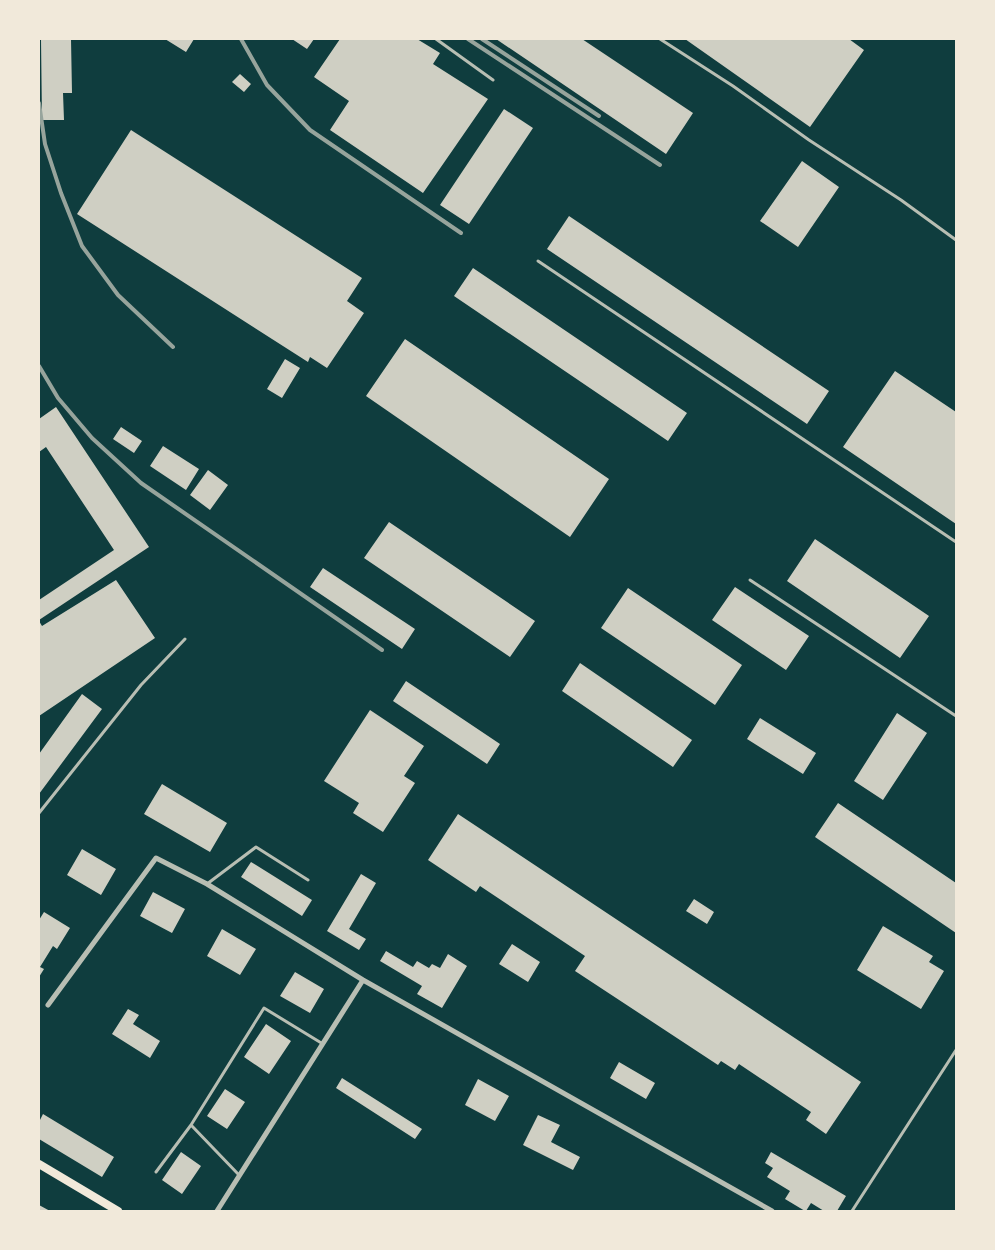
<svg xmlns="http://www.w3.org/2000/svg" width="995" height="1250" font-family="'Alegreya Sans',sans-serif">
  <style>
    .building { fill: #cfcfc3 }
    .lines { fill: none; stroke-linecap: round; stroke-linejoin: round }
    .service { stroke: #b8beb3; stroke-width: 3 }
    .minor { stroke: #b8beb3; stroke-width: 5 }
    .secondary { stroke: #f1e9da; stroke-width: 8 }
    .rail { stroke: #97a49c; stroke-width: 4 }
  </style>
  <rect width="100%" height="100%" fill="#0f3d3e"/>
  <path class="building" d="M41,39h30l1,54h-9l1,27h-22z
    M165,39h29l-8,13z
    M292,39h22l-7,10z
    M340,39h77l23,14 -7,11 55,35 -65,94 -93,-63 19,-29 -35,-24z
    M496,39h86l111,74 -27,41z
    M685,39h164l15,11 -54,77z
    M240,74l11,10 -7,8 -12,-10z
    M504,109l29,19 -64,96 -29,-19z
    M131,130l231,148 -15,23 17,12 -37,55 -17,-11 -2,5 -231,-148z
    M802,161l37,26 -41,60 -38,-26z
    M569,216l260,175 -22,33 -260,-175z
    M473,268l214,145 -19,28 -214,-145z
    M405,339l204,140 -39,58 -204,-141z
    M285,359l15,9 -18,30 -15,-9z
    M895,371l61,41v112l-113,-77z
    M56,407l93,140 -110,73v-20l75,-50 -68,-103 -7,5v-33z
    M121,427l21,14 -8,12 -21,-14z
    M163,446l36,23 -13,21 -36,-24z
    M208,470l20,15 -18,25 -20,-15z
    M389,522l146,99 -25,36 -146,-99z
    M815,539l114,77 -29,42 -113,-77z
    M323,568l92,61 -13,20 -92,-62z
    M116,580l39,58 -116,78v-95l3,5z
    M735,587l74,49 -23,34 -74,-50z
    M628,588l114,77 -27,40 -114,-77z
    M580,663l112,77 -19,27 -111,-76z
    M406,681l94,63 -13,20 -94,-63z
    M82,694l20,15 -63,85v-40z
    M370,710l54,36 -20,30 11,7 -32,49 -30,-19 6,-10 -35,-22z
    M897,713l30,20 -44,67 -29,-19z
    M760,718l56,35 -13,21 -56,-35z
    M162,784l65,39 -17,29 -66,-38z
    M838,803l118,80v50l-141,-96z
    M458,814l403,268 -35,52 -20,-14 5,-8 -72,-48 -4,6 -14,-9 -3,4 -143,-94 10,-15 -105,-70 -4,6 -48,-32z
    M82,849l34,20 -15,26 -34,-20z
    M251,862l61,38 -10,16 -61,-39z
    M361,874l15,9 -27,46 17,10 -7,11 -32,-19z
    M153,892l32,17 -13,24 -32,-17z
    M694,899l20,13 -7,12 -21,-13z
    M44,912l26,16 -13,21 -4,-3 -13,21 4,2 -5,8v-57z
    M883,926l50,30 -4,6 15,9 -23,38 -64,-39z
    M222,929l34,20 -16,26 -33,-19z
    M512,944l28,18 -12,20 -29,-18z
    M386,951l27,16 4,-6 12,7 3,-4 8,4 8,-14 19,12 -25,42 -25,-14 5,-8 -42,-25z
    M295,972l29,17 -14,24 -30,-17z
    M128,1009l11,6 -6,9 27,17 -10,17 -38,-24z
    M266,1024l25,17 -22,33 -25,-17z
    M619,1062l36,21 -9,16 -36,-21z
    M342,1078l80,51 -7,10 -79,-51z
    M478,1079l31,17 -14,25 -30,-16z
    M225,1089l20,13 -18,27 -20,-13z
    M43,1114l71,43 -12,20 -63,-38v-17z
    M538,1115l22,10 -9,17 29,15 -7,13 -50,-25z
    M181,1152l20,14 -19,28 -20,-14z
    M771,1152l75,44 -9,15h-13l-13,-8 -5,8h-1l-20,-12 5,-8 -23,-14 6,-9 -8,-5z
    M39,1205l11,6h-11z"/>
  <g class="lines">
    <path class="service" d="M436,39l57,41
      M660,39l73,47 76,54 92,60 55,40
      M538,261l418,281
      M750,580l206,136
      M39,813l102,-128 44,-46
      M207,884l49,-37 52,33
      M156,1172l35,-47
      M239,1175l-48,-50 73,-117 59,36
      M852,1211l104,-161"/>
    <path class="minor" d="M48,1005l108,-147 51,26 156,96 409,231
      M217,1211l146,-231"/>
    <path class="secondary" d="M39,1164l79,47"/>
    <path class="rail" d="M241,39l26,46 43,45 151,103
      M468,39l192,126
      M482,39l117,77
      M39,103l6,41 16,49 21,53 36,49 55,52
      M39,366l19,32 34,40 49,45 241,167"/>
  </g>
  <rect width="995" height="1250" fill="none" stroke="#f1e9da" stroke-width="80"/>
</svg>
